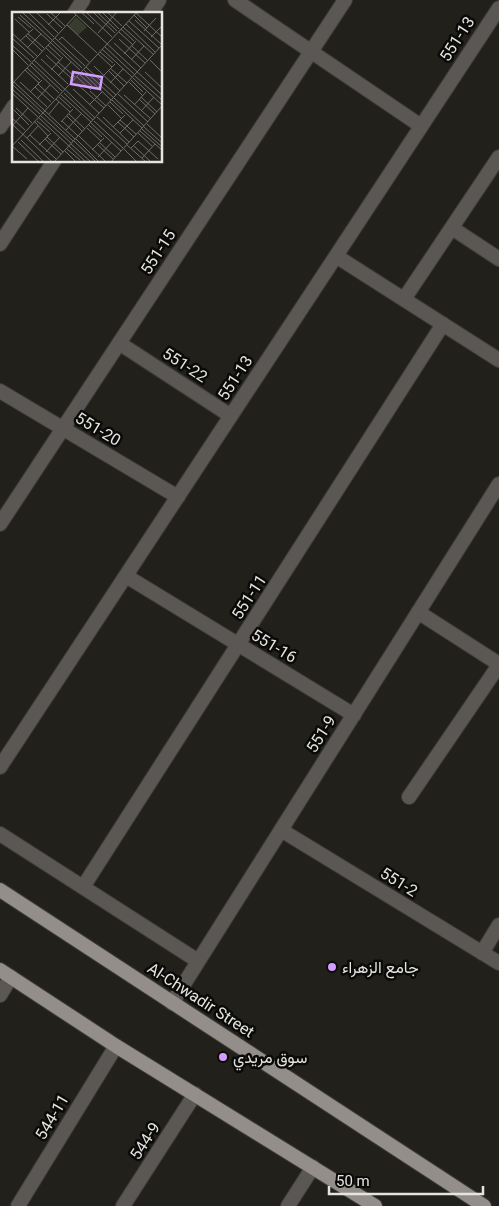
<svg xmlns="http://www.w3.org/2000/svg" width="499" height="1206" font-family="Roboto,Vazirmatn,sans-serif">
  <style>
    .lines { fill: none; stroke-linecap: round; stroke-linejoin: round }
    .minor-casing { stroke: #3c3b37; stroke-width: 16 }
    .tertiary-casing { stroke: #3c3b37; stroke-width: 16 }
    .primary-casing { stroke: #3c3b37; stroke-width: 16 }
    .minor { stroke: #5a5755; stroke-width: 14 }
    .tertiary { stroke: #5a5755; stroke-width: 14 }
    .primary { stroke: #948e8b; stroke-width: 14 }
    .poi-dot { fill: #d29dfd; stroke: #0a0a08; stroke-width: 2 }
    .labels { text-anchor: middle; dominant-baseline: central; stroke-width: 5; stroke-linejoin: round; paint-order: stroke }
    .street-label { font-size: 16px; fill: #e5e4e1; stroke: #0a0a08 }
    .poi-label { font-size: 16px; fill: #e5e4e1; stroke: #0a0a08; text-anchor: start }
    .inset-road { fill: none; stroke: #6f6e6a; stroke-width: 1 }
    .view { fill: #d29dfd; fill-opacity: 0.15; stroke: #d29dfd; stroke-width: 2.5 }
    .inset-edge { fill: none; stroke: #e5e4e1; stroke-width: 2.5 }
  </style>
  <rect width="100%" height="100%" fill="#21201b"/>
  <g class="lines">
    <defs>
      <path id="minor" d="M235,0l186,126
        M452,228l47,31
        M336,256l163,104
        M404,299l95,-142
        M119,343l112,73
        M0,391l178,106
        M0,524l345,-524
        M126,576l228,139
        M418,612l81,52
        M0,767l499,-759
        M409,797l90,-132
        M281,830l218,133
        M0,834l198,127
        M83,887l360,-563
        M482,953l17,-28
        M0,995l11,-18
        M172,1003l327,-519
        M18,1206l98,-160
        M123,1206l72,-112
        M288,1206l25,-39"/>
      <path id="tertiary" d="M74,14l9,-14
        M150,14l9,-14
        M0,127l14,-21
        M0,244l54,-83"/>
      <path id="primary" d="M0,890l484,316
        M0,970l116,76 259,160"/>
    </defs>
    <use href="#minor" class="minor-casing"/>
    <use href="#tertiary" class="tertiary-casing"/>
    <use href="#primary" class="primary-casing"/>
    <use href="#minor" class="minor"/>
    <use href="#tertiary" class="tertiary"/>
    <use href="#primary" class="primary"/>
  </g>
  <g class="poi-dot">
    <circle cx="332" cy="967" r="5"/>
    <circle cx="223" cy="1057" r="5"/>
  </g>
  <g class="labels">
    <g class="street-label">
      <text transform="translate(457 39) rotate(-57)">551-13</text>
      <text transform="translate(158 252) rotate(-57)">551-15</text>
      <text transform="translate(185 365) rotate(33)">551-22</text>
      <text transform="translate(235 378) rotate(-57)">551-13</text>
      <text transform="translate(98 429) rotate(31)">551-20</text>
      <text transform="translate(249 597) rotate(-57)">551-11</text>
      <text transform="translate(274 646) rotate(31)">551-16</text>
      <text transform="translate(321 734) rotate(-58)">551-9</text>
      <text transform="translate(399 882) rotate(32)">551-2</text>
      <text transform="translate(201 1000) rotate(33)">Al-Chwadir Street</text>
      <text transform="translate(52 1117) rotate(-59)">544-11</text>
      <text transform="translate(145 1141) rotate(-57)">544-9</text>
    </g>
    <g class="poi-label">
      <text x="342" y="967">جامع الزهراء</text>
      <text x="233" y="1057">سوق مريدي</text>
    </g>
  </g>
  <g transform="translate(12 12)">
    <rect width="150" height="150" fill="#21201b"/>
    <path d="M64,5l11,10 -9,8 -10,-9z" fill="#373d2e"/>
    <path class="inset-road" d="M10,0l30,28M16,0l26,25M24,0l22,21M38,0l15,14M61,0l89,83M69,0l13,12M74,0l26,25M81,0l22,21M85,0l20,19M90,0l17,17M95,0l15,14M124,1l26,24M35,2l15,14M8,3l30,27M122,3l13,13M6,5l13,11M3,7l14,13M123,8l27,25M117,9l30,27M114,12l29,28M36,13l13,-13M55,13l30,28M111,15l30,27M109,17l13,12M132,19l12,-13M107,20l14,13M0,21l25,23M86,21l19,-21M16,22l16,14M14,24l16,15M139,25l11,-11M0,26l22,20M43,26l30,28M107,27l26,24M47,28l3,-3 27,25M8,29l13,-12M41,29l29,27M39,31l29,27M102,31l27,25M0,33l19,17M36,33l13,12M120,34l16,15M93,35l30,28M15,36l14,-14M34,36l14,13M0,37l16,16M90,37l30,28M88,40l13,11M86,42l14,13M112,42l12,-13M34,43l26,24M29,47l27,25M22,48l61,58M119,48l13,-14M138,48l12,12M46,50l17,15M20,51l30,28M18,53l29,28M82,54l26,25M74,55l30,28M15,56l13,12M99,57l16,14M13,58l14,13M39,58l12,-13M72,58l30,28M97,59l15,15M70,60l29,28M133,60l17,16M68,63l12,11M46,64l13,-14M91,64l12,-12M123,64l27,24M65,65l14,13M121,66l29,27M119,68l12,12M2,70l61,57M8,70l27,25M117,70l14,14M98,71l13,-14M0,72l64,-69M0,72l61,57M26,72l16,15M65,72l27,24M23,75l16,15M0,77l28,25M61,77l26,24M78,79l16,15M18,80l12,-12M0,81l26,24M52,81l29,27M106,82l30,28M49,83l30,27M112,83l27,24M47,85l12,11M129,85l16,15M102,86l30,28M25,87l13,-14M44,87l14,13M127,87l16,15M100,88l30,28M98,90l13,12M77,93l13,-13M96,93l13,13M122,93l12,-13M4,96l16,15M2,98l15,15M129,99l13,-14M37,102l10,-12M57,102l16,15M29,104l30,27M55,104l15,15M85,105l30,27M91,105l26,25M0,106l13,12M27,106l30,28M108,108l16,14M22,109l14,15M25,109l13,11M50,109l16,15M82,109l29,27M49,110l12,-13M106,110l16,15M79,111l30,28M0,112l40,38M135,112l15,14M1,113l15,-17M77,113l13,12M101,115l12,-12M132,115l18,16M75,116l14,13M130,117l20,18M54,118l15,-16M128,119l15,13M108,121l13,-13M126,121l14,13M18,123l26,24M67,124l27,26M35,125l16,15M15,126l11,-12M33,127l16,15M64,127l23,23M9,128l23,22M62,129l22,21M6,130l21,20M87,130l16,15M59,132l20,18M85,132l16,15M27,133l12,-12M115,133l19,17M0,134l15,13M0,134l125,-134M57,134l17,16M122,134l17,16M119,136l7,-7 20,18M55,137l13,11M112,137l13,13M80,138l12,-12M53,139l11,11M34,140l14,-15M86,145l14,-15M130,146l13,-14 7,6M42,150l108,-117M99,150l51,-56"/>
    <path class="view" d="M61,60l29,5 -2,12 -29,-5z"/>
    <rect width="150" height="150" class="inset-edge"/>
  </g>
  <path d="M329 1186v8h154v-8" fill="none" stroke="#e5e4e1" stroke-width="2.5"/>
  <text x="336" y="1186" font-size="15" fill="#e5e4e1" stroke="#0a0a08" stroke-width="4" paint-order="stroke">50 m</text>
</svg>
